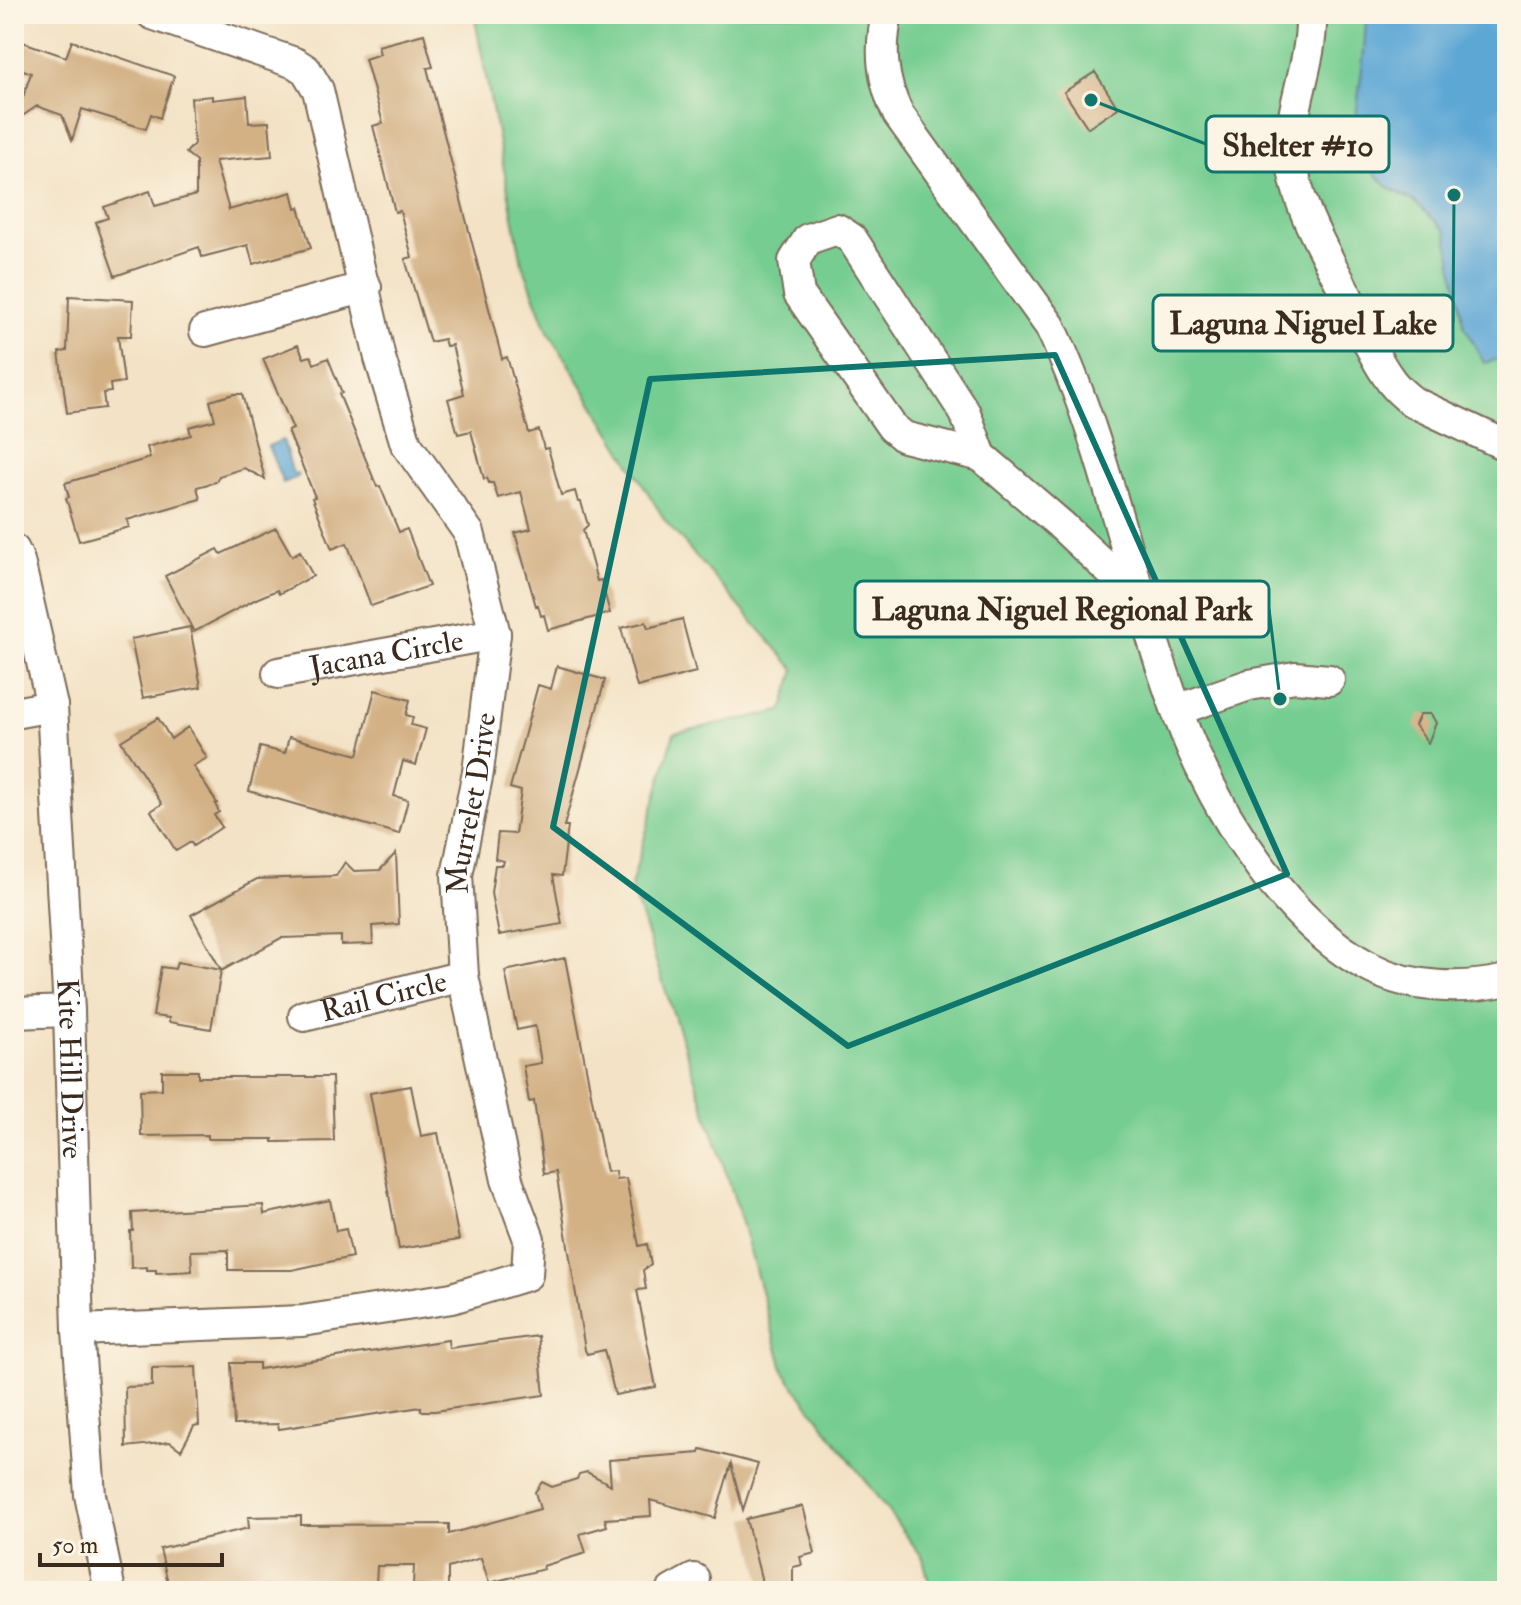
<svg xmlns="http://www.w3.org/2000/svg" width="1521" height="1605" font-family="'IM FELL Double Pica',serif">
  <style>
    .green { fill: #76cd91; stroke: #587c58; stroke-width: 2 }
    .water { fill: #5da7d5; stroke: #4c687a; stroke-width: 2 }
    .building { fill: #d3b185 }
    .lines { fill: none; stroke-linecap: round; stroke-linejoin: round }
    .minor-casing { stroke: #7b6a58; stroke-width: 34 }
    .minor { stroke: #fff; stroke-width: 30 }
    .marked { fill: none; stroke: #0f766e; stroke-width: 6; stroke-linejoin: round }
    .labels { text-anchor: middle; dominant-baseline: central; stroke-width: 7; stroke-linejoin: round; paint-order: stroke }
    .street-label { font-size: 30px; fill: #3b2a1e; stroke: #fcf5e5 }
    .leader { fill: none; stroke: #0f766e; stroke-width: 3 }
    .callout-dot { fill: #0f766e; stroke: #fcf5e5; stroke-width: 3 }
    .callout { fill: #fcf5e5; stroke: #0f766e; stroke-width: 3 }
    .callout-label { font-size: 32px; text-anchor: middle; font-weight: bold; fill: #3b2a1e }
  </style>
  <rect width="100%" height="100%" fill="#fcf5e5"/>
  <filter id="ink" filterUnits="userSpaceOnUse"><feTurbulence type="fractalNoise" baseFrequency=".0125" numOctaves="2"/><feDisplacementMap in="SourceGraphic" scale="16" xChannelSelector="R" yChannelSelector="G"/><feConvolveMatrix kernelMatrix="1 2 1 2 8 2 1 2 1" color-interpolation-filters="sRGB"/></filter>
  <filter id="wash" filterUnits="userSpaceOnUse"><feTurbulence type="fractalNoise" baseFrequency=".006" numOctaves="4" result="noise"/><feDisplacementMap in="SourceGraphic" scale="32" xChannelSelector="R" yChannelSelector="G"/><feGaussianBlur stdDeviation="1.8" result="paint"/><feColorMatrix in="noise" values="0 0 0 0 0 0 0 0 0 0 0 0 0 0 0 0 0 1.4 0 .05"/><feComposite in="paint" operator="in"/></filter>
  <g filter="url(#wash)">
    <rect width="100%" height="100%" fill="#f3e2c5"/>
    <path class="green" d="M474,14h1033v1577h-576l-8,-33 -139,-186 -46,-163 -107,-323 43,-153 108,-22 13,-41 -129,-148 -118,-191 -26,-68z"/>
    <path class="water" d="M1366,14h141v343l-23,6 -20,-38 -18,-94 -31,-29 -26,-14 -35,-35c0,-47 12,-92 12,-139z
      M283,440l10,34 4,-1 1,4 -15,6 -15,-37z"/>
    <g id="blocks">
      <path class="building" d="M424,34l9,33 -6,1 75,291 5,-2 22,76 10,-3 5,19 4,-1 13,47 14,-4 3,11h3l7,23 -5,5 14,51 4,-1 9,33 -62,17 -4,-15 -3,1 -3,-11 -2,1 -21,-73 16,-4 -10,-37 -23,6 -5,-15h-4l-2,-5 -3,1 -13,-48 -13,3 -10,-35 16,-5 -12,-49 -6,1 -2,-7 -14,3 -25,-83 7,-2 -12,-46 -5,1 -22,-86 10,-3 -18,-64 15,-5 -2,-8z
        M14,39l52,18 6,-16 102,35 -14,42 -9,-4 -5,15 -64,-20 -10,31 -10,-25 -25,-9 -22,15 16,-48 -17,-7z
        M1095,72l23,36 -30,20 -24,-36z
        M212,96v4l35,-4 2,27 20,-1 3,34 -57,5 14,49 63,-18 4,16 3,-1 12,41 -58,16 -5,-19 -46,12 -3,-10 -84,29 -19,-54 12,-4 -4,-11 46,-16 5,15 41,-11v-34l-10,-8 8,-9 -3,-46z
        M69,296l64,4 -2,36h-13l6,46 -14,2 1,8 -8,1 2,15 -38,5 -8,-61 8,-1z
        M298,345l6,13 7,-2 3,8 14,-6 14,35 -3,1 38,93 3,-1 19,46 8,-3 22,57 -58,20 -24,-63 -15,6 -20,-51 3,-1 -27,-66 5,-2 -30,-70z
        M234,394h8l23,85 -21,-11 -25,8 -3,6 -19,5 3,12 -73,21 2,7 -50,14 -13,-43 3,-1 -4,-14 85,-25 -3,-11 44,-12 -2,-8 26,-7 -5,-19z
        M276,528l16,28 8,-5 13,25 -34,18 -2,-4 -21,9 -62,33 -29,-56 53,-27 3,5z
        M682,619l14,53 -59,15 -16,-59 25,-6 2,6z
        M190,627l11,60 -58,11 -12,-59z
        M557,666l48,14 -41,146h4l-6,50 -9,-1 9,49 -63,11 -8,-42 4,-28h8l1,-4 -9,-2 3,-26 17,1 6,-43 -11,-3 28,-103 13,4z
        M375,690l35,10 -4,15 7,2 -2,8 15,4 -10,36 -13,-4 -9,35 14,4 -9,34 -150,-43 11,-44 25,6 4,-16 69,18z
        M1420,714h11l5,9 -8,20 -13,-18z
        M158,718l13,21 17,-12 19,31 -14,8 24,37 -2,1 4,8 -5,3 8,12 -29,19 -2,-4 -15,9 -25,-40 11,-7 -41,-63z
        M396,853l3,71 -27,2 1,18 -32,1v-9l-60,2 -60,33 -10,58 -42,-7v-4l-16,-2 8,-49 14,2 2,-7 44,8 -30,-55 66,-36 79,-3 9,-14 9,9 26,-1z
        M565,958l41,214 9,-1 1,8 10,-1 13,68 8,-2 4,21 -8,5 3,19 -9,1 19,97 -41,8 -11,-45 -17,4 -2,-4 -29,-178 -12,2 -10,-73 -5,1 -6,-36 18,-3 -6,-37 -18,4 -12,-59z
        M162,1071h36v6h134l2,64 -61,1v-3h-65v-4l-67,1 -1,-46 22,-1z
        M411,1086l10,50 17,-3 21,107 -60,9 -29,-156z
        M330,1200l6,31 10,-2 6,28 -60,13h-64v-20l-37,1 1,20 -36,2v-3h-9v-3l-16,1 -1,-37h3l-1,-18 131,-8 1,9z
        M538,1336l6,59 -109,16h-14v-4l-142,22 -1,-5 -44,1 -3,-62h28v6l189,-29 1,8z
        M196,1367l3,58 -5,1 -13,24 -11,-8 -44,5 -1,-60 27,-1v-18z
        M701,1449l57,15 -15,46 -12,-46 -16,54 -65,-18 1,16 -46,3 2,7 -27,8 6,19 -43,13 1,3 -55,14 -8,-25 -33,10v18h-4l-31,-1 1,-19h-37l-1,19 -147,1 1,5h-60l-10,-42 89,-21 -1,-11 53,-1v9l148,-1v10l91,-25 -5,-17 7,-10 10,5 25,-8 2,-5 8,-2 24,13 -2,-25 91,-7z
        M803,1506l12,47 -15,4 2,8 -9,2v24h-32v-13l-15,-59z"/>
    </g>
  </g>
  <g filter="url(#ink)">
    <use href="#blocks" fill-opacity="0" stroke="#7b6a58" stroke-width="2"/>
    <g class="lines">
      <defs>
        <g id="minor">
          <path d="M887,14c-8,36 -5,67 11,100l152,212c62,130 82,276 136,408 34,84 102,191 185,234 41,21 92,22 136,12"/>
          <path d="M1311,14c2,48 -22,93 -20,139 3,51 36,102 58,147 13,27 24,57 42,81 6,8 14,15 22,21l94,44"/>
          <path d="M205,331l161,-44"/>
          <path d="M981,456l-77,-19 -12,-10 -93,-133 -5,-33 14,-22 29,-10 15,10 113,174 16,43 79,68 50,47 28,14"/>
          <path id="s1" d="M14,550l5,11 33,145 17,305 9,319 12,165 20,96"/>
          <path id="s2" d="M278,673l217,-39"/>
          <path d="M1177,710l72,-25 46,-8 34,3"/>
          <path d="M14,713l38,-7"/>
          <path d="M14,1013l55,-2"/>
          <path id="s3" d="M304,1016l159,-40"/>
          <path id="s4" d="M78,1330l224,-9 150,-23 75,-23 2,-36 -22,-59 -44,-204 -6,-101 21,-103 17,-138 -26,-101 -63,-89 -26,-86 -62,-268 -12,-20 -11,-7 -143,-49"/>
          <path d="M672,1591l22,-12"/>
        </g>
      </defs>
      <use href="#minor" class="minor-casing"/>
      <use href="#minor" class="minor"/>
    </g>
  </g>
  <path class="marked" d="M1055,355l232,519 -439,172 -295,-219 97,-448z"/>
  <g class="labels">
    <g class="street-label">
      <text stroke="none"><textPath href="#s2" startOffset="110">Jacana Circle</textPath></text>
      <text stroke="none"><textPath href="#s4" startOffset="936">Murrelet Drive</textPath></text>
      <text stroke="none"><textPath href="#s3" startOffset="82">Rail Circle</textPath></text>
      <text stroke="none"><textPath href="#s1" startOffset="524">Kite Hill Drive</textPath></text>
    </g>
  </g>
  <path class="leader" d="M1091 100L1206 144M1454 195L1453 323M1280 699L1269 609"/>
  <g class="callout-dot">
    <circle cx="1091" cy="100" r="8"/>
    <circle cx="1454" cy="195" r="8"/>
    <circle cx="1280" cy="699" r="8"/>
  </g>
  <g class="callout">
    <rect x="1206" y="116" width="183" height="56" rx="8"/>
    <rect x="1153" y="295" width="300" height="56" rx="8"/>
    <rect x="855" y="581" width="414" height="56" rx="8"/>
  </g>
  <g class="callout-label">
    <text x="1298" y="156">Shelter #10</text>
    <text x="1303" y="334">Laguna Niguel Lake</text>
    <text x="1062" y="620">Laguna Niguel Regional Park</text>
  </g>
  <rect width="1521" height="1605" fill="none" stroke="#fcf5e5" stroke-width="48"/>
  <path d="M40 1553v12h182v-12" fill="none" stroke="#3b2a1e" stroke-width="4"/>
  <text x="52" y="1553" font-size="24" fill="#3b2a1e" stroke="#fcf5e5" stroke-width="6" paint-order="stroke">50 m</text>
</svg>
